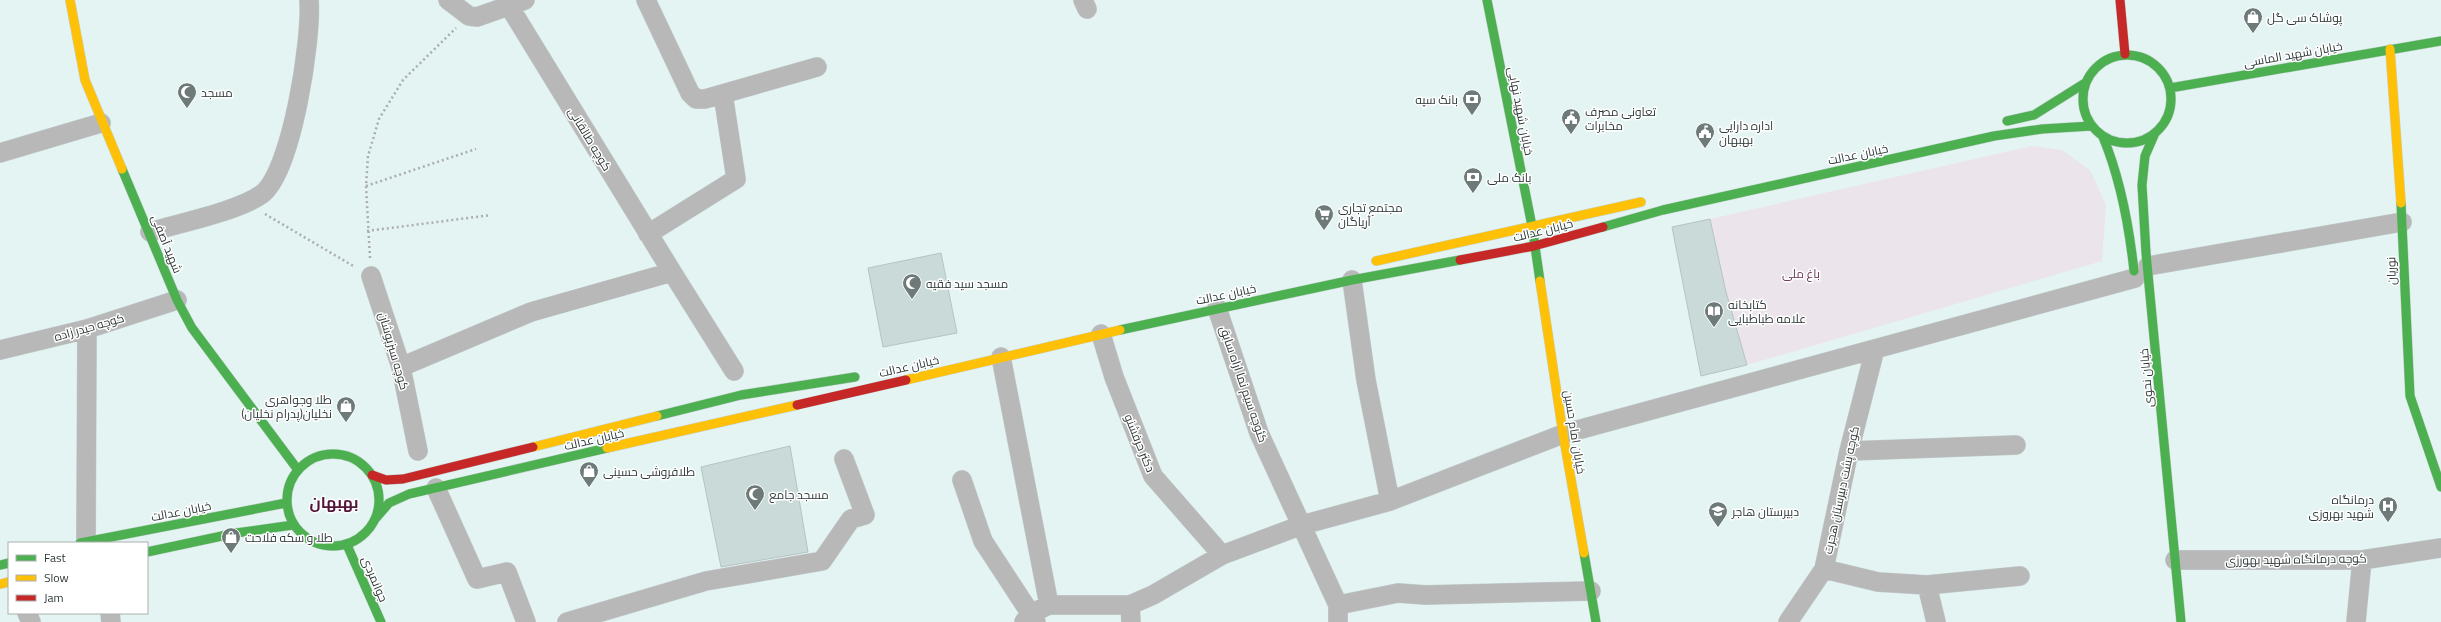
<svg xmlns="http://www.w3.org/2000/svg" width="2441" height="622" font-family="'Titillium Web',Cairo,sans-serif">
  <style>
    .green { fill: #ece4eb }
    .building { fill: #cadad9; stroke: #b6c3c2 }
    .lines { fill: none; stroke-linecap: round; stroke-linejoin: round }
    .street-casing { stroke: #c4d1d0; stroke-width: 20 }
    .fast-casing { stroke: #c4d1d0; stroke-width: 10 }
    .slow-casing { stroke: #c4d1d0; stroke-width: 10 }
    .jam-casing { stroke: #c4d1d0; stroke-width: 10 }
    .path { stroke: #abadae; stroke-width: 2.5; stroke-dasharray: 2 3; stroke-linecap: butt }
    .street { stroke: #b8b8b8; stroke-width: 19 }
    .fast { stroke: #4caf50; stroke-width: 9 }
    .slow { stroke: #ffc107; stroke-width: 9 }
    .jam { stroke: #c62828; stroke-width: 9 }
    .labels { text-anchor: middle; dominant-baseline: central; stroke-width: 3; stroke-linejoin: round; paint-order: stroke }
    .poi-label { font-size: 12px; fill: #2d3837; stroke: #fff; text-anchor: start }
    .street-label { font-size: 12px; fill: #2d3837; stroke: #fff }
    .park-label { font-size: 12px; fill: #6b3a55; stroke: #fff }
    .district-label { font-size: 16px; font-weight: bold; fill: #52153a; stroke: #fff }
  </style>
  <rect width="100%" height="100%" fill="#e3f4f2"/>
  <path class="green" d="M2032,146l30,4 28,20 16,35 -4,56 -355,104 -21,-73 -16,-73z"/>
  <path class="building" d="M1710,219l16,73 21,73 -46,11 -29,-149z
    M941,253l16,80 -74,14 -15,-79z
    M790,446l18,106 -87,15 -20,-100z"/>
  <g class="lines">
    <defs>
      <path id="street" d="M448,0l21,16 8,1 48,-17
        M646,0l44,93 6,6h9l112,-32
        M1083,0l4,9
        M0,153l101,-30
        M150,232c29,-9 89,-21 112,-38 30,-23 50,-155 47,-194
        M648,234l88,-55 -13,-85
        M2148,266l254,-44
        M672,272l62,99
        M371,276l30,91 17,84
        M1352,280l14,100 24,121
        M1217,308l42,125 79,172v17
        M1101,334l13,43 39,99 69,79
        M0,350l87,-21 90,-29
        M1001,357l48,248 -19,9 -6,8
        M401,367l130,-55 141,-40 -163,-266
        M1849,451l167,-6
        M962,480l21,61 53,81
        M436,488l41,91 30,-7 19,50
        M86,541l1,-212
        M2175,560h187l79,-12
        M1824,569l54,13 49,3
        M1049,605h81l23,-10 69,-40 80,-30 88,-24 173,-67 572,-156
        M1130,605l1,17
        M1338,605l60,-12 27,2 166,-4
        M27,613l4,9
        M110,613l1,9
        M567,622l139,-41 116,-20 29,-42 14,-4 -21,-56
        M1788,622l36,-53 25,-118 26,-102
        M1936,622l-9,-37 93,-9
        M2356,622l6,-62"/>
      <path id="fast" d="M1487,0l45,226 8,55
        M2083 99a44 44 0 1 1 88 0a44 44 0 1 1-88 0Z
        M2170,88l271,-47
        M2007,121l27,-6 51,-32
        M2155,133l-10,23 -3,29 4,68 35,369
        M2103,137c18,43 26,88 31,134
        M122,169l55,131 15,28 106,142
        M2401,203l9,193 31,91
        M1603,227l60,-17 331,-74 48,-7 49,-3
        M1120,330l232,-50 108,-20
        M657,416l84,-21 114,-18
        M287 500a46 46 0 1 1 92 0a46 46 0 1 1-92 0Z
        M376,518l13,-15 20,-9 198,-46
        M80,543l206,-40
        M347,545l34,77
        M147,552l89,-19 57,-8
        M1584,553l12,69
        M0,565l9,-2"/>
      <path id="slow" d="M70,0l15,80 37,89
        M2390,49l11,154
        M1376,261l265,-59
        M1540,281l23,153 21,119
        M906,380l214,-50
        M533,447l124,-31
        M607,448l190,-43
        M0,584l9,-2"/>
      <path id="jam" d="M2120,0l5,54
        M1460,260l74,-14 69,-19
        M797,405l109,-25
        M372,475l14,5 17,-1 130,-32"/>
    </defs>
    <use href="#street" class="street-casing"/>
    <use href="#fast" class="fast-casing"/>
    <use href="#slow" class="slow-casing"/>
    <use href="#jam" class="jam-casing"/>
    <path class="path" d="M366,186l110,-37
      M265,214l90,53
      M367,231l124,-16
      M370,258l-4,-72 2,-30 11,-37 24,-39 53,-52"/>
    <use href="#street" class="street"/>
    <use href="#fast" class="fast"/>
    <use href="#slow" class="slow"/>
    <use href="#jam" class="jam"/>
  </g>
  <defs>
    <symbol id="shop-pin" viewBox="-11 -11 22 30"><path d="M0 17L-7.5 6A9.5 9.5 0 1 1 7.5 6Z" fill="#6d7a78" stroke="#fff"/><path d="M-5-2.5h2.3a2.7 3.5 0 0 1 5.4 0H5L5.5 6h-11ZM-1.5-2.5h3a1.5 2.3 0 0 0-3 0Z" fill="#fff"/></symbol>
    <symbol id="mosque-pin" viewBox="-11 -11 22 30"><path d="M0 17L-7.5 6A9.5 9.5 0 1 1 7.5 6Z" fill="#6d7a78" stroke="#fff"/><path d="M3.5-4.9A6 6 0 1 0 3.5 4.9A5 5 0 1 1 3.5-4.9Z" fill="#fff"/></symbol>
    <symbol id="bank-pin" viewBox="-11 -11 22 30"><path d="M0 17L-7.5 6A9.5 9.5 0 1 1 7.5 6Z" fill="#6d7a78" stroke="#fff"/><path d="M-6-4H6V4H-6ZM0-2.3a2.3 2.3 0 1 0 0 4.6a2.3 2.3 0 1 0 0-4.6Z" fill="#fff"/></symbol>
    <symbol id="civic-pin" viewBox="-11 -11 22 30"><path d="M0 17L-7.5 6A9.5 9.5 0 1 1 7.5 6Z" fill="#6d7a78" stroke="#fff"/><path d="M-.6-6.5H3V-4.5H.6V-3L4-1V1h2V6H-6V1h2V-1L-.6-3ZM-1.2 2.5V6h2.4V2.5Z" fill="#fff"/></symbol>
    <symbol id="supermarket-pin" viewBox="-11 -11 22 30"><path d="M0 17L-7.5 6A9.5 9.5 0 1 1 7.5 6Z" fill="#6d7a78" stroke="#fff"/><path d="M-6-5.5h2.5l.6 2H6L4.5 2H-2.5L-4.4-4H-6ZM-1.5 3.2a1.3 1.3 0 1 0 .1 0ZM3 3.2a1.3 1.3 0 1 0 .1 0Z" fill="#fff"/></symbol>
    <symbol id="library-pin" viewBox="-11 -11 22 30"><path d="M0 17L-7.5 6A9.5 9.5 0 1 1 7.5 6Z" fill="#6d7a78" stroke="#fff"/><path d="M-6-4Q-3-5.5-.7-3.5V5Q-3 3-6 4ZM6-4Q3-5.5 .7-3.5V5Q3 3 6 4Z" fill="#fff"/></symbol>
    <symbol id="hospital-pin" viewBox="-11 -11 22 30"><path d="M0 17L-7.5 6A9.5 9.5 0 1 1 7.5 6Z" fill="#6d7a78" stroke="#fff"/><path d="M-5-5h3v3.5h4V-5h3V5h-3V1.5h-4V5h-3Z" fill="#fff"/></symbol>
    <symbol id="school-pin" viewBox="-11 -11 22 30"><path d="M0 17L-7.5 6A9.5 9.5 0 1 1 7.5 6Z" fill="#6d7a78" stroke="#fff"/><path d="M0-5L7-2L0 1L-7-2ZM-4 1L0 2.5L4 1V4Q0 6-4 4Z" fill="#fff"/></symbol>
  </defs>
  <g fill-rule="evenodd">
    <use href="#shop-pin" x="2242" y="6" width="22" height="30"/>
    <use href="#mosque-pin" x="176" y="81" width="22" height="30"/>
    <use href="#bank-pin" x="1461" y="88" width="22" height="30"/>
    <use href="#civic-pin" x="1560" y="107" width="22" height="30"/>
    <use href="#civic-pin" x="1694" y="121" width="22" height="30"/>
    <use href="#bank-pin" x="1462" y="166" width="22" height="30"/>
    <use href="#supermarket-pin" x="1313" y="203" width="22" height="30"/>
    <use href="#mosque-pin" x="901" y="272" width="22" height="30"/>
    <use href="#library-pin" x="1703" y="300" width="22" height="30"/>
    <use href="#shop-pin" x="335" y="395" width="22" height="30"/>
    <use href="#shop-pin" x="578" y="460" width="22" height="30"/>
    <use href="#mosque-pin" x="744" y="483" width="22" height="30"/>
    <use href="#hospital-pin" x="2377" y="495" width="22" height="30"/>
    <use href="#school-pin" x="1707" y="500" width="22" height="30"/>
    <use href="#shop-pin" x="220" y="526" width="22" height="30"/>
  </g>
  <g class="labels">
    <g class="poi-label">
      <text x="2267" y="17">پوشاک سی گل</text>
      <text x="201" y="92">مسجد</text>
      <text x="1458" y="99" text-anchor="end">بانک سپه</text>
      <text x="1585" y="111">تعاونی مصرف<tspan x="1585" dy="14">مخابرات</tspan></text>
      <text x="1719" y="125">اداره دارایی<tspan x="1719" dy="14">بهبهان</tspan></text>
      <text x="1487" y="177">بانک ملی</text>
      <text x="1338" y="207">مجتمع تجاری<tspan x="1338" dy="14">آریاگان</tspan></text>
      <text x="926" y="283">مسجد سید فقیه</text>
      <text x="1728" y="304">کتابخانه<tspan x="1728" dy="14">علامه طباطبایی</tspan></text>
      <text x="332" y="399" text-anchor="end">طلا وجواهری<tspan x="332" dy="14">نخلیان(پدرام نخلیان)</tspan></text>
      <text x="603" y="471">طلافروشی حسینی</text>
      <text x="769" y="494">مسجد جامع</text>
      <text x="2374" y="499" text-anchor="end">درمانگاه<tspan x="2374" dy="14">شهید بهروزی</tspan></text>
      <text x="1732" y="511">دبیرستان هاجر</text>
      <text x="245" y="537">طلا و سکه فلاحت</text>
    </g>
    <g class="street-label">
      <text transform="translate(2293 54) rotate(-10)">خیابان شهید الماسی</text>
      <text transform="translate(1521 111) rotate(79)">خیابان شهید نهایی</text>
      <text transform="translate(590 139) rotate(59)">کوچه طالقانی</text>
      <text transform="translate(1858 154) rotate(-12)">خیابان عدالت</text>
      <text transform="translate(1543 230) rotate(-14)">خیابان عدالت</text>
      <text transform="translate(167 244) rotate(68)">شهید آصفی</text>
      <text transform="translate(2391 271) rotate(-91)">نوریان</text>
      <text transform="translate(1226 294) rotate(-12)">خیابان عدالت</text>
      <text transform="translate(89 327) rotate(-16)">کوچه حیدر زاده</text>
      <text transform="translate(394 351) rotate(74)">کوچه سبزپوشان</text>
      <text transform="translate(909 366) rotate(-13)">خیابان عدالت</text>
      <text transform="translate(2146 378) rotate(-95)">خیابان نحوی</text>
      <text transform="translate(1244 384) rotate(71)">کئوچه سیم نما اراه سابق</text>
      <text transform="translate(1575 432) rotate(81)">خیابان امام حسین</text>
      <text transform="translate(594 439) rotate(-13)">خیابان عدالت</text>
      <text transform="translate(1140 443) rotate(68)">دکتر حرفشنو</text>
      <text transform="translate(1841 490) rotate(-78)">کوچه پشت دبیرستان هجرت</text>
      <text transform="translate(181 511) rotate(-11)">خیابان عدالت</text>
      <text transform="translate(2296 559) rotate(-1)">کوچه درمانگاه شهید بهورزی</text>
      <text transform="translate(375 579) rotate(67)">جوانمردی</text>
    </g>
    <g class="park-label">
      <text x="1801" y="273">باغ ملی</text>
    </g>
    <g class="district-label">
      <text x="334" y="502">بهبهان</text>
    </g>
  </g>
  <rect x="8" y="542" width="140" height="72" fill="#ffffff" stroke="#abafaf"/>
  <rect x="16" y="555" width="20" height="6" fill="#4caf50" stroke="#abafaf"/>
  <text x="44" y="562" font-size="12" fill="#2d3837">Fast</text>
  <rect x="16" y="575" width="20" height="6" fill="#ffc107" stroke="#abafaf"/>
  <text x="44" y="582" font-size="12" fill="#2d3837">Slow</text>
  <rect x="16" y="595" width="20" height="6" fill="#c62828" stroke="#abafaf"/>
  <text x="44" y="602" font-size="12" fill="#2d3837">Jam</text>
</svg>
